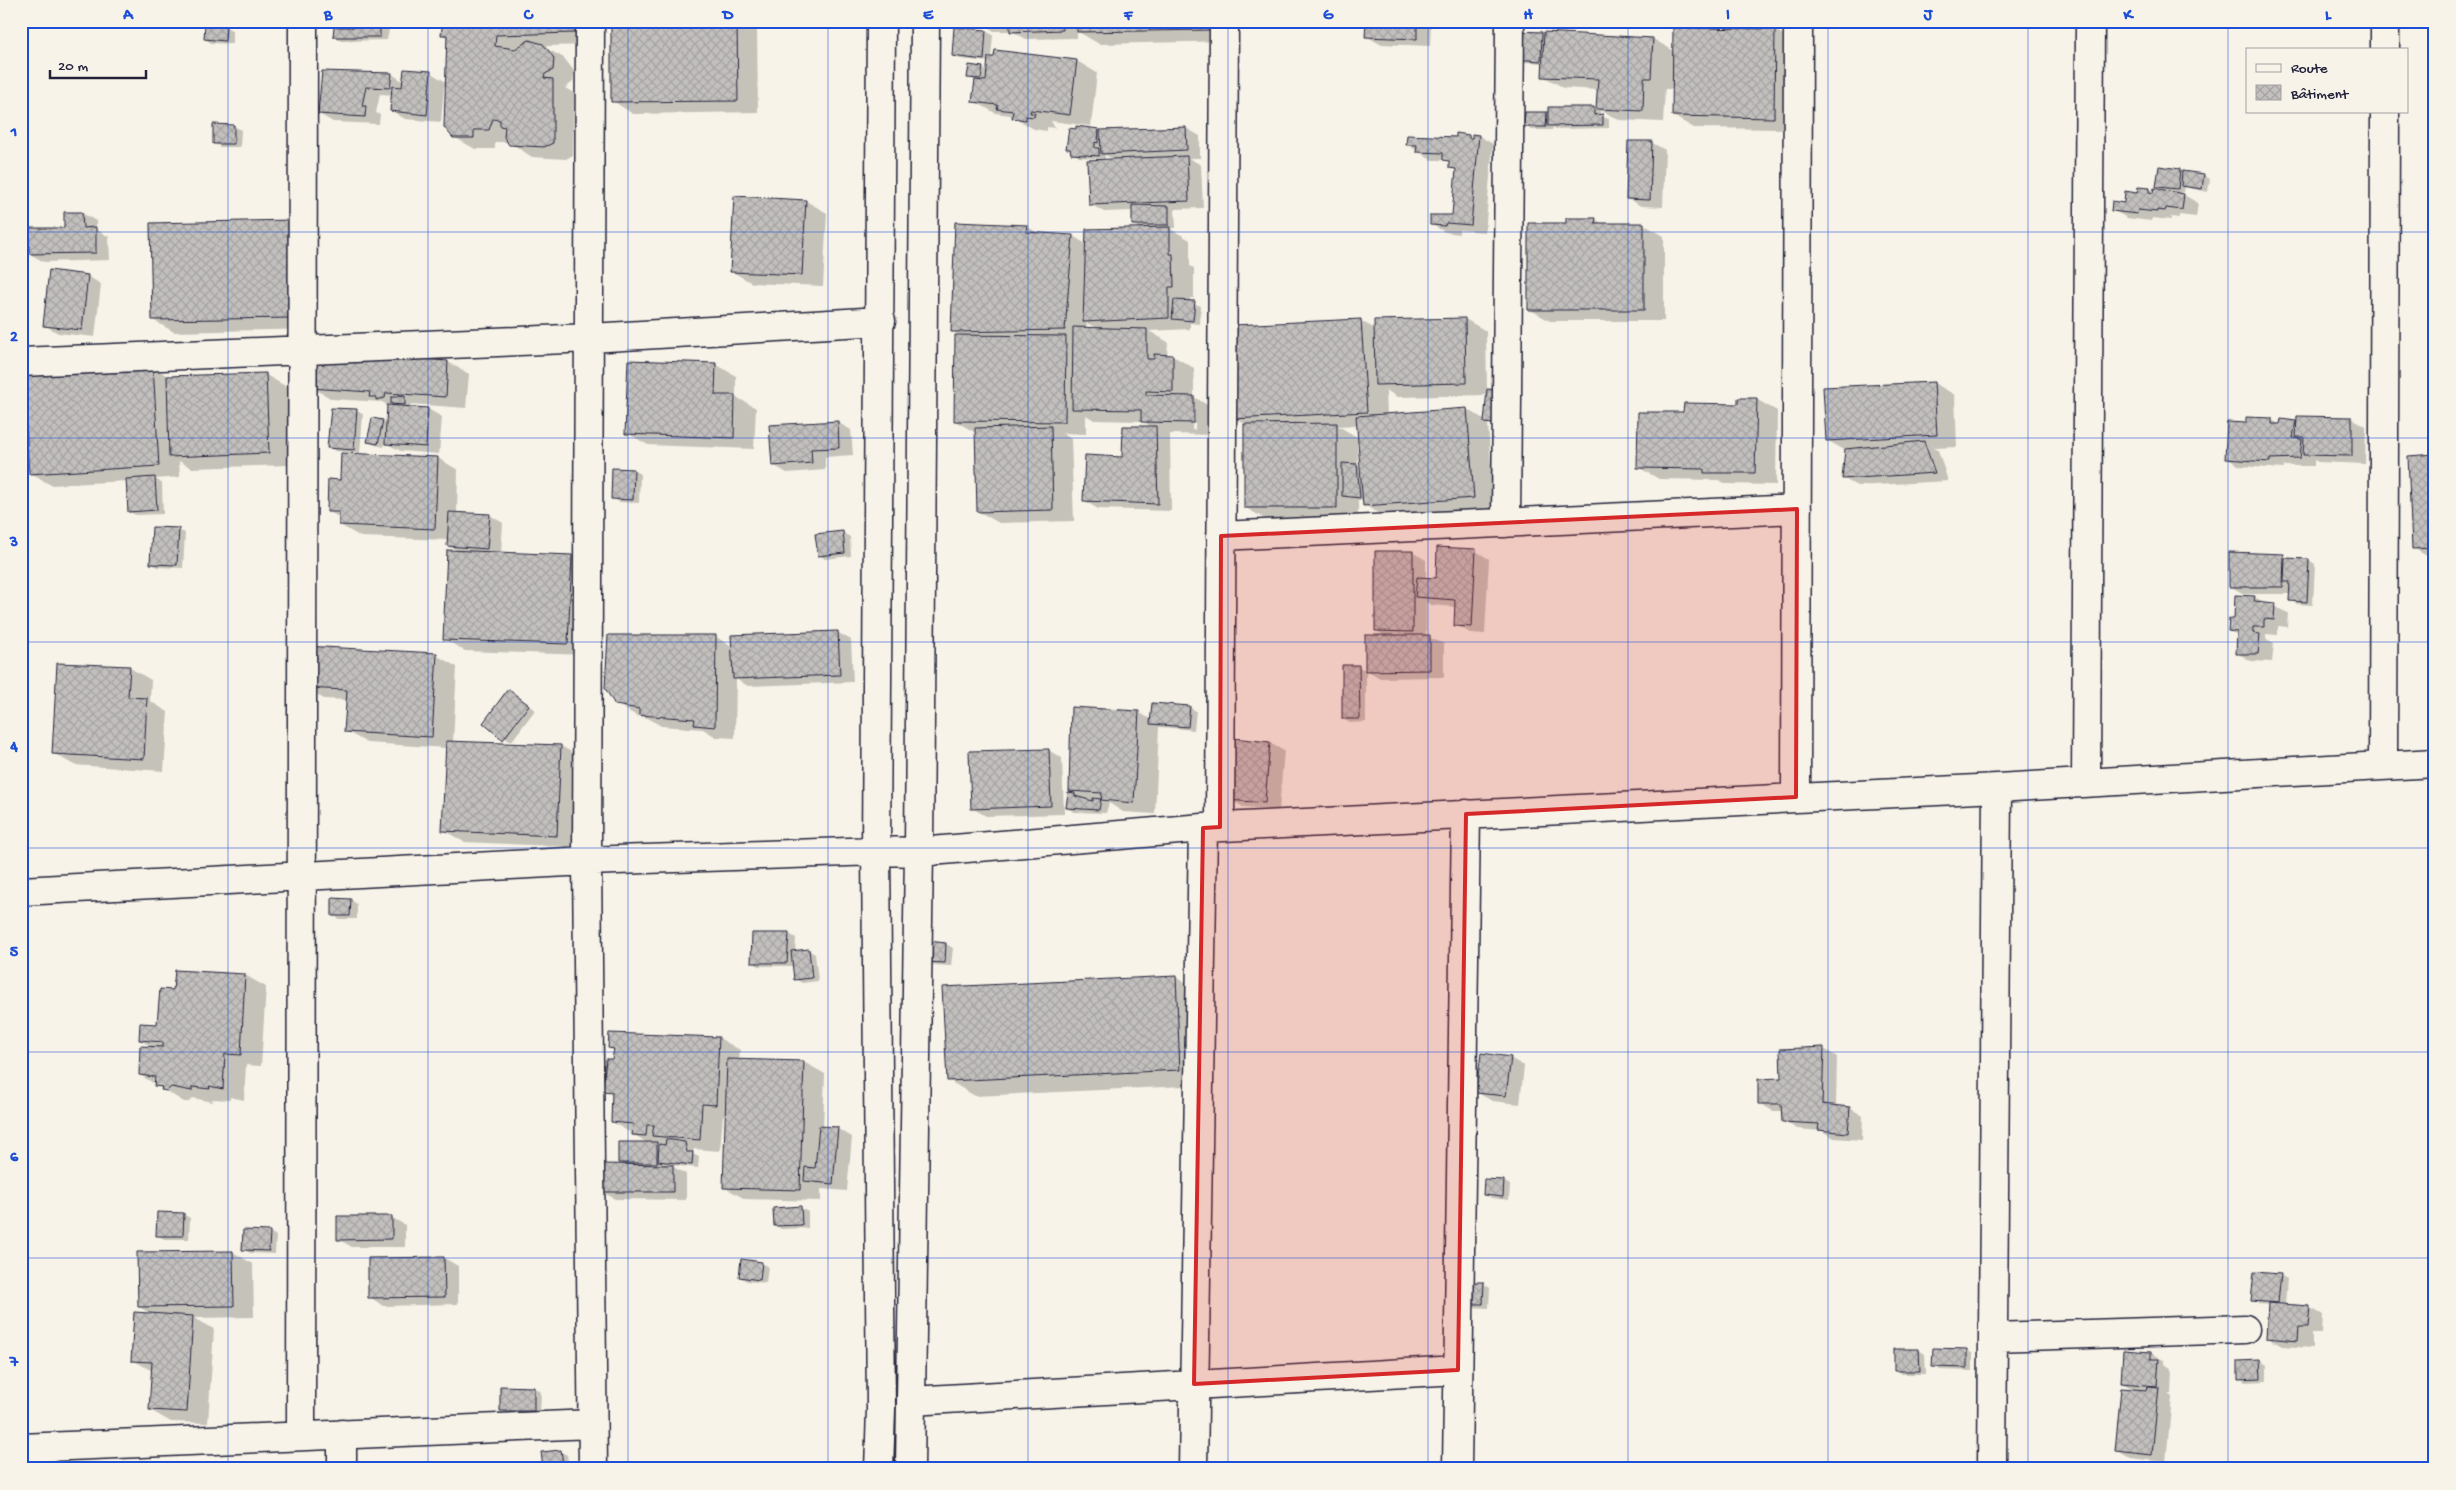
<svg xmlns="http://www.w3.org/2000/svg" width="2456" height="1490" font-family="'Gochi Hand',sans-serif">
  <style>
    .shadow { fill: #0003; fill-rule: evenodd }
    .building { fill: url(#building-cross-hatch); stroke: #22223b }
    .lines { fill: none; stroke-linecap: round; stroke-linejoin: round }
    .minor-casing { stroke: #22223b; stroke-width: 31 }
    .minor { stroke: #f7f3e8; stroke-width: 28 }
    .marked { fill: #d62828; fill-opacity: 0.2; stroke: #d62828; stroke-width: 4; stroke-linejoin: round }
    .grid { fill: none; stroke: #1d4ed8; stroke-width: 1; stroke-opacity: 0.55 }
    .neatline { fill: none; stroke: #1d4ed8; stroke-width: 2 }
    .grid-label { font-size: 16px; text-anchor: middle; font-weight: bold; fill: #1d4ed8 }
  </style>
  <defs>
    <pattern id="building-cross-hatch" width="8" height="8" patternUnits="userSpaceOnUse" patternTransform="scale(1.25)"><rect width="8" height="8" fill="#c2bfbd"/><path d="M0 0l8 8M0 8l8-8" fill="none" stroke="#a6a4a3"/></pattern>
  </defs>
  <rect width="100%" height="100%" fill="#f7f3e8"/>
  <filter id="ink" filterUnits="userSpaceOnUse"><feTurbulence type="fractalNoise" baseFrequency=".02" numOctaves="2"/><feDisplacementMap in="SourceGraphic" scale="10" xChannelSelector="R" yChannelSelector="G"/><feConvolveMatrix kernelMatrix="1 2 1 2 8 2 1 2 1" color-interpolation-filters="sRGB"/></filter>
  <g filter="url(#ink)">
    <path class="shadow" d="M324,21h265l7,24 -54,1 22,12 10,13 -1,11 -8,6 9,5 -1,62 -7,4 -34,-2 -23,-15h-14v7h-20l-21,-12 -8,-51h-2l-3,36 -36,-3 -13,-8 1,-16 -13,-1 -4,19 4,2 -1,9 -46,-2 -14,-8 5,-42 68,2 12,8 27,-9 15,9 2,-44 -5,-3v-8l-53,-2 -3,15 -46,1 -6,-4v-10zM385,84l8,5v2l-9,-5z
      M612,21h136l9,6 1,85 -125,2 -20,-13z
      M972,21h258v20l-131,3 -22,-13v7l-51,1 -14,-8h-18l-14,-9z
      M1367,21h64l-1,25 -50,-2 -14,-8z
      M206,26l20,1 7,4 -1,13 -21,-1 -6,-4z
      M956,29l30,2 7,4 -2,23 86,3 20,12 -6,53 -40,-5 4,7 -8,-1v4l-13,-2 -24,-14 -15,-2 -21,-12 1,-20 -6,-4 13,-9 6,4 1,-10 -29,-3 -6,-3z
      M1775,30l20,12 -1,87 -100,-1 -21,-12v-27h-8l-2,33 -44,-2 -19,-10v6l9,3v9l-53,1 -3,-2 -1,3h-21l-6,-4 21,-13 3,1 45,-6 4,3 1,-21 -35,-2 -21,-12 1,-13 -22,-1 -6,-3 26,-26 3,2v-1l108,5 21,12z
      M215,126h19l7,4 -1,17h-20l-6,-4z
      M1186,128l14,8v22h-11l12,7 2,43 -28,1 1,19h-7l21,12v26l4,2v30h-4v4l11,4 -1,18 -10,-1v6l-41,2 19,11 -1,14h6l21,12v29l20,12v26l-44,-1 1,77 -73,-2 -13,-8 67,-74 -10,-6 -48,-1 -8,-5v19l-24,-1 9,6 3,82 -75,2 -21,-12 -2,-78 -21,-12 7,-84 -10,-6 74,-105 14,8 33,2 13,8 56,-15 -9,-5v-13l-29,1 -14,-8 25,-44 -10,-5v4l-26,-2 -11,-9 31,-18zM1087,323l11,6h-12zM1193,407h2v23h-3z
      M1468,136l5,3 6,-3 14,8 -8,88 -26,-2v4l-14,-2 -14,-8 22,-7 4,-46 -7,-4v-4l-5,-3h-14l-24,-16z
      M1651,142l14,8 -2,57 -22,-1 -14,-8z
      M2180,170l23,5 7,4 -2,13 -23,-5 -1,5h-17l-10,-6z
      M2150,189l5,3 29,3 14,8 -2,14 -17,-2v3l-8,-1v3l-19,-2 -1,3 -24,-3 -14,-8z
      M806,201l21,12 -4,73 -71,-3 -21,-12z
      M82,213l14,8v8l13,8 1,23 -66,2 -14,-8 36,-25z
      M1595,219l10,6 38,-1 21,12v85h-114l-21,-12 38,-85z
      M152,225l162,104 -140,3 -21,-12z
      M87,276l14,8 -6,53 -37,-4 -14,-8z
      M1465,319l21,12 1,59 14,1 7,37 -20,-4 6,86 -109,7 -21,-12v-4l-6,-1v19l-91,1 -21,-12 -1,-84 -11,-6 127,-97 14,8zM1386,390l11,7 91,-2 -3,25 -18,-11 -80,6zM1358,425l1,13 -21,-12zM1357,443h3l1,24 -3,-2z
      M448,362l21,12 -3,34 -55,-4v4l17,1 14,8 -3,37 -38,-3 -16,-8 -1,4 -9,-2 -7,-4 15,-20 5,3 1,-18 -7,-4 -50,-3 -21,-12z
      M715,364l21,12v21l20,11 -2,41 -106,-4 -21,-12z
      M153,367l18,11 95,-3 21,12 2,78 -97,3 -13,-7 1,16 -25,2 7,4 1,31 -27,1 -7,-3 -2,-31 -76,4 -21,-12z
      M1934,383l21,12 2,52 -23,1 4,2 10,31 -91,5 -13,-7 2,-28 -19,-11z
      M1756,399l21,12 -1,74 -50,-1 -7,-4 -60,-1 -21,-12 101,-62z
      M356,410l7,4 -3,39 -25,-2 -6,-4z
      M2298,417l54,1 14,8 -1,38 -47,-2 -4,-2v6h-30v3l-44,-3 -14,-8 21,-34 25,-4 9,5 17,-1z
      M837,422l14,8 2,25 -28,2v13l-38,3 -14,-8z
      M2435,456v104h-1l-21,-12z
      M438,458l20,12 -1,43 33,2 13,8 -2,30 70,3 21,12 -3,87 -124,-4 -21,-12 14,-88 -10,-5 1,-6 -88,-3 -21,-12v-7l-12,-7 13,-29z
      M634,470l6,4 -1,29 -20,-1 -7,-4z
      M178,530l7,3 -2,35 -25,-1 -7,-4z
      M843,533l7,4 1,19 -26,3 -6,-4z
      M1476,551l13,8 -4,75 -15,-1 -14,-8v-18l-25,-2 -5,-3v34l18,8v33l-64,1 -14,-8 20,-34 -10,-5 36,-79 14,8v19h11z
      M2283,555l7,4 19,1 6,4 -2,41 -16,-1 -6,-4v-6h-47l-14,-8z
      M2254,597l34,16 -1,14 -9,-1v9l-12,-1v5l8,4 -2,19 -21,-1 -14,-8 1,-18 -9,-4z
      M837,632l14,8 2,42 -105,4 -12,-7 -1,59 -19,-1 -13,-8 -42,-3 -13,-8 -11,-2 -21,-12 100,-67 17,10z
      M436,655l21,12 -4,75 108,4 21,12 -4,89 -114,-5 -21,-12 4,-82 -80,-5 -21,-12 1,-31 -23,-1 -20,-12z
      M1359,667l7,3v52l-16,1 -7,-4z
      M130,668l21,12 -1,21 18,11 -4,59 -90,-6 -21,-12z
      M515,695l20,15 -24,32 -27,-19z
      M1189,707l7,4 -2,19 -35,-3 -4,87 -32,-2 -14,-9 -3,10 -32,-1 -7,-4 2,-15 8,1 -7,-4 68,-78 14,8z
      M1270,743l14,8 -5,59 -36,-3 -14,-8z
      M1048,750l14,8 2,56 -78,2 -14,-8z
      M351,900l6,4v15h-18l-6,-4z
      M753,934h36l7,4 -1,14 13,-2 7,4 3,27 -16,2 -7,-4 -1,-13h-35l-7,-4z
      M929,943l17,1 7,4 -2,18 -17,-1 -7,-4z
      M245,975l21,12 -5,79 -15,-1 -2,35 -14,-3v3l-18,-1 1,3 -20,-4 -4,4h-5l-44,-27 14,-27 -14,-8 18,-15 16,-34z
      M1176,977l27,16 4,92 -232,11 -27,-16z
      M719,1038l21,12 -1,10 65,2 21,12 -2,53 15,2 14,8 -5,54 -26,-2v12l-76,-2 -21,-12 3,-71 -4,-1 -3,36 -26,-2 -1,5 6,3 -1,11 -28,-3 16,9v26l-71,-1 -14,-8 25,-25 -7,-4 29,-19 -36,-21 1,-26 -9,-5 11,-40 -5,-3z
      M1824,1049l13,8 -1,49 14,2 13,8 -1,24 -28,-2 -12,-7 -25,-2 -14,-8 -1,-10h-9l-14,-8z
      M1510,1058l14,8 -4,38 -28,-3 -14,-8z
      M1503,1181l7,4 -1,15 -18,-2 -7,-4z
      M801,1208l7,4v16l-27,1 -6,-4v-16z
      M183,1214l7,4 -1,21h-25l-7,-4z
      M391,1217l14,8v22h-53l-14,-8z
      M270,1232l6,4 -1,18 -25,-1 -7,-4z
      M233,1252l20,12 1,53 -60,1 20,11 -6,94 -37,-1 -21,-12 2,-39 -19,-11 20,-45 -14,-8z
      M444,1258l14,8v38l-75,2 -13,-9z
      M761,1263l7,3 -2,17 -19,-2 -7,-4z
      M2280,1275l7,4 -2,26 24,2 14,8 -1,19h-10v14l-30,-2 -14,-8 2,-33 -11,-1 -6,-4z
      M1484,1284l6,4 -1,20 -20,-1z
      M1919,1350l6,4 1,20h-24l-6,-4z
      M1967,1350l6,4v17l-33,-1 -6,-4z
      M2124,1351l27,2 14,8v3l7,5 -1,25h-3l4,3 -6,65 -36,-4 -14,-8 19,-60 -13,-7z
      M2260,1361l7,4v16l-21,1 -6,-4z
      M501,1388h33l7,4 -1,23 -33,-1 -6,-4z
      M560,1451l7,4 2,12 -20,2 -5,-3z"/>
    <path class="building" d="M443,21h132v12l-79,2 -1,11 20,3 14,-9 14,4 11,14 -1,12 -8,4 -1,4 9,1v64l-9,4 -35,-2 -5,-8 1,-10 -5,-1v-6l-7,-1 -4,11h-15v8h-21l-9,-11 3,-92h-6z
      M611,21h126l1,80 -127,1z
      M1003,21h60v9l-53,2v-10z
      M1077,21h133v9l-133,2z
      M1366,21h51v18l-52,-2z
      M205,24l21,2 -1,15 -21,-2z
      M334,27h46v10h-47z
      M954,27l32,3 -2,30 -32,-4z
      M1673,28l102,1 -1,89 -102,-2z
      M1516,31l26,1 -1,29 -27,-2z
      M1544,32l109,6 -2,40h-7l-1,33 -47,-2 2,-30 -56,-2z
      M995,50l82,10 -7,55 -39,-5 -1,3h5l-1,4 -8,-1v4l-14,-2 1,-7 -16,-2 1,-4 -26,-3 3,-22 11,1 2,-24h6z
      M969,65l14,2 -2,12 -14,-1z
      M404,69l27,2 -4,44 -37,-4 2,-25 10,1z
      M322,71l70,2 -2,15 -24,-1 -4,19h4l-1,11 -47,-3z
      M1548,107h46v8l9,-1v11l-55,1z
      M1525,112h22l-1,15h-22z
      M213,124l21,1v19h-21z
      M1076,126l23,3 -1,14 -3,-1v6h4v8l-28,-2 -1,-5h-4l3,-21 7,1z
      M1186,127l1,23 -86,4 -1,-24z
      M1456,133l13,2v3h3v-4l7,1 -8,90 -25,-2 -1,3 -15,-1v-10h22l4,-46 -7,-1v-7l-6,-1v-7l-27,-1 1,-7h-11l1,-10 49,2z
      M1628,141h24l-2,59 -24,-1z
      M1187,156l2,45 -100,4 -2,-45z
      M2159,166l21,3 -2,20 -22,-2z
      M2182,171l22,3 -2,15 -21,-3z
      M2138,187l12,1 -1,4 4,1 1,-5 30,6 -2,16 -16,-2 -1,3 -8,-1v2l-19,-2 -1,4 -26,-3 1,-10 12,2 1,-12 12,2z
      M734,196l72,4 -4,75 -72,-3z
      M1132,205l37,1v19h-37z
      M64,212h18l1,16 13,-1v26l-67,1v-26h35z
      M1566,218h30l-1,5h49v87h-116v-87h38z
      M292,220l2,98 -142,2 -2,-97z
      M955,222l72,3 -1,7 47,3 -8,95 -114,2z
      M1170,227v27h3l1,33h-5v31l-86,4 3,-93z
      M49,270l39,5 -6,55 -39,-4z
      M1174,300l21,1 -2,20 -21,-2z
      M1465,318l1,65 -91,2 -1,-65z
      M1361,319l6,93 -134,7v-94z
      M1073,327l74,2v30h7v-5l19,1v37l-27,-1v4l48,1v27l-53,-1v-12l-69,-1z
      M955,335l111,1 -1,86 -111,-1z
      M312,351l136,10 -2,36 -60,-4 -1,5 -9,2v-3h-7l1,-5 -60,-4z
      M628,360l88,3 -1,32h20l-1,43 -109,-4z
      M153,366l6,100 -130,8 -6,-100z
      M266,373l3,80 -100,4 -2,-81z
      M1934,382l3,53 -111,6 -3,-54z
      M1487,389l14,1 1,35 -18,-2z
      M398,395l7,1v9l-14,-1v-7h6z
      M1738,398h19l-2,75h-51v-4l-67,-1 1,-56h45l1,-9 54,1z
      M387,405l41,3 -2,39 -41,-3z
      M331,408l26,1 -3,41 -27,-2z
      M1467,408l7,90 -111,8 -7,-90z
      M2297,416l55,1v39l-49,-1 1,-18h-8z
      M2246,417l26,1v6h8l1,-5 15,2 -3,17 9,1 -2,19 -30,1v3l-45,-3 2,-37 19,1z
      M372,418l11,2 -5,24 -11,-2z
      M838,421l1,27 -28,1 1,14 -40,3 -3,-41z
      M1337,423v85h-93v-84z
      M1051,426l2,84 -76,2 -2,-84z
      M1123,426h33l2,78 -75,-3 2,-46 37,2z
      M1924,441l11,32 -93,6 3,-30z
      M341,453l97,4 -3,72 -96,-4v-13h-12l1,-33 12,1z
      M2435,454v94l-23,1 -4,-93z
      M1342,463l15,1 3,34 -18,-2z
      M612,468l22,1 -1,31 -22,-1z
      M155,477l2,33 -29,2 -2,-33z
      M449,512l41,2 -3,35 -40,-3z
      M152,527l27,1 -2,37 -27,-1z
      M843,531l2,22 -27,3 -3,-22z
      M1437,547l39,2 -4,78 -18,-1 1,-26 -40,-3 2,-20 19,1z
      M447,550l125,5 -4,89 -125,-4z
      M1375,551h38v81l-38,-1z
      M2229,552l55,2 -1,33h-54z
      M2285,558l24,1 -2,43 -18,-1 1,-19h-6z
      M2235,595l20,1 -1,5 21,2 -1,17 -10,-1v8h-11v6l7,1 -2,20h-22l1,-22 -9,-1 1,-12h5z
      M838,631l2,44 -107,4 -2,-44z
      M608,635h108l-1,92 -21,-2 1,-6 -56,-4v-6l-24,-4 -10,-17z
      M1365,635h65v35l-65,1z
      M304,646l133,7 -5,84 -88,-5 3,-42 -45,-2z
      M57,663l73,3 -2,31 19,1 -3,61 -92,-5z
      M1342,665h17l1,54h-18z
      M508,689l21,16 -26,35 -20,-17z
      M1152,703l38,3 -2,21 -38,-3z
      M1071,707l68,4 -5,92 -33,-3 1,-7 -33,-2z
      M1233,738l37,4 -5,61 -37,-3z
      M446,741l115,4 -4,91 -115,-5z
      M1049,749l2,57 -80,3 -2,-58z
      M1068,792l7,1v3l18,5v-3l8,1 -2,11 -33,-2z
      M332,898l19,1 -1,17h-18z
      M752,933h37l-2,30h-36z
      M928,941l18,2 -1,20 -19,-1z
      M809,949l3,29 -18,2 -3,-29z
      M175,970l70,4 -4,81 -16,-1 -2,35 -14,-3 1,3 -18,-2v4l-21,-4 -4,4 -6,-1 1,-3 -8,-1 1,-9 -16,-2 1,-29 23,1v-5l-24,-2 1,-17 17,1 3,-35 13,1z
      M1176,976l4,94 -233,11 -5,-94z
      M609,1033l110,4 -3,68 -14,-1 -2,36 -48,-4 2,-11h-7l-1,11 -14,-1 1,-11 -22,-2 1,-30 -9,-1 3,-32h6l2,-10 -6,-1z
      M1824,1047l-2,57 28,3 -2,26 -30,-3 1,-6 -37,-2 -1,-18h-23v-25l23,-1 -1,-29z
      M1481,1053l30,4 -5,39 -30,-3z
      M727,1059l77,2 -4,129 -77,-2z
      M819,1126l19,1 -5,57 -29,-3 1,-14 10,1z
      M666,1139l19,3 2,10h6l-1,13 -34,-4 1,-17 6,1z
      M618,1142h39v21h-39z
      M600,1164l73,1v27h-73z
      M1484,1179l20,1 -1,17 -20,-2z
      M801,1206l1,19 -28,1 -1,-18z
      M157,1212l27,1 -1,23h-27z
      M337,1216h55v23l-55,1z
      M243,1230l27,1 -1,20 -27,-1z
      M233,1251l1,55 -96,1 -1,-55z
      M444,1257l1,40 -77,1v-40z
      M741,1259l21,3 -2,18 -21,-3z
      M2254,1272l27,2 -3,29 -27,-2z
      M1462,1282h22l-1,22h-22z
      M2268,1303l42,3 -2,21h-9l-1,14 -32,-3z
      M134,1312l59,4 -6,96 -38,-2 3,-48 -21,-1z
      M1933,1348l34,1v19l-35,-1z
      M1894,1349h25l1,22h-26z
      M2123,1350l28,2v7h8l-2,27 -36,-3z
      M2260,1360l1,18 -23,1v-18z
      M500,1386l34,1v24h-34z
      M2147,1386l12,1 -7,68 -37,-4 6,-63 25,2z
      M561,1450l2,14 -20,3 -2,-15z
      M21,1466l31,1v2h-31z"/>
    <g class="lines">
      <defs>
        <path id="minor" d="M590,21l-3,840 6,608
          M2385,49v-28
          M21,362l569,-24 291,-17
          M1506,523l4,-502
          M1221,536l576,-27
          M2383,765l2,-654
          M2086,782l4,-761
          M1796,797l2,-776
          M1220,827l4,-806
          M21,891l566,-30 289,-10 43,1 284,-24 794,-40 438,-25
          M1993,1337l252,-8
          M911,1401l547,-31
          M301,1436l2,-1415
          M21,1448l571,-24
          M342,1469v-35
          M879,1469l2,-60 -5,-558 5,-830
          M910,1469l9,-617 6,-831
          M1193,1469l10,-641
          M1457,1469l9,-655
          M1992,1469l5,-681"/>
      </defs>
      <use href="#minor" class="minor-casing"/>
      <use href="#minor" class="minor"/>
    </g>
  </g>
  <path class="marked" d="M1797,509l-1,288 -330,17 -8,556 -264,14 9,-556 17,-1 1,-291z"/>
  <path class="grid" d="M228,21v1448M428,21v1448M628,21v1448M828,21v1448M1028,21v1448M1228,21v1448M1428,21v1448M1628,21v1448M1828,21v1448M2028,21v1448M2228,21v1448M21,232h2414M21,438h2414M21,642h2414M21,848h2414M21,1052h2414M21,1258h2414"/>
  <rect width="2456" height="1490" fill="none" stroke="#f7f3e8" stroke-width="55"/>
  <rect x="2246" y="48" width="162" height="65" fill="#f7f3e8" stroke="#a29fa3"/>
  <rect x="2256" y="64" width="25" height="8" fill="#f7f3e8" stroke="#a29fa3"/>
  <text x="2291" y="72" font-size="15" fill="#22223b">Route</text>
  <rect x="2256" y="85" width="25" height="15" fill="url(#building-cross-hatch)" stroke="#a29fa3"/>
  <text x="2291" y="98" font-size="15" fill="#22223b">Bâtiment</text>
  <path d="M50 70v8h96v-8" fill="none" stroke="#22223b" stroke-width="2.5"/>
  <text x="58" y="70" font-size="15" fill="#22223b" stroke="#f7f3e8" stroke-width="4" paint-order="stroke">20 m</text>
  <rect x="28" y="28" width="2400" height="1434" class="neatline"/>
  <g class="grid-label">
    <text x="128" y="19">A</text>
    <text x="328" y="19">B</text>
    <text x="528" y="19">C</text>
    <text x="728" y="19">D</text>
    <text x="928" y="19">E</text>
    <text x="1128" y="19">F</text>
    <text x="1328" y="19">G</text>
    <text x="1528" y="19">H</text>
    <text x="1728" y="19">I</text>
    <text x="1928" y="19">J</text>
    <text x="2128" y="19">K</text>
    <text x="2328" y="19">L</text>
    <text x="14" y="136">1</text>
    <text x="14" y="341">2</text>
    <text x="14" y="546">3</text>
    <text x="14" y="751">4</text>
    <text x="14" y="956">5</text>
    <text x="14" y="1161">6</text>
    <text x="14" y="1366">7</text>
  </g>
</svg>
